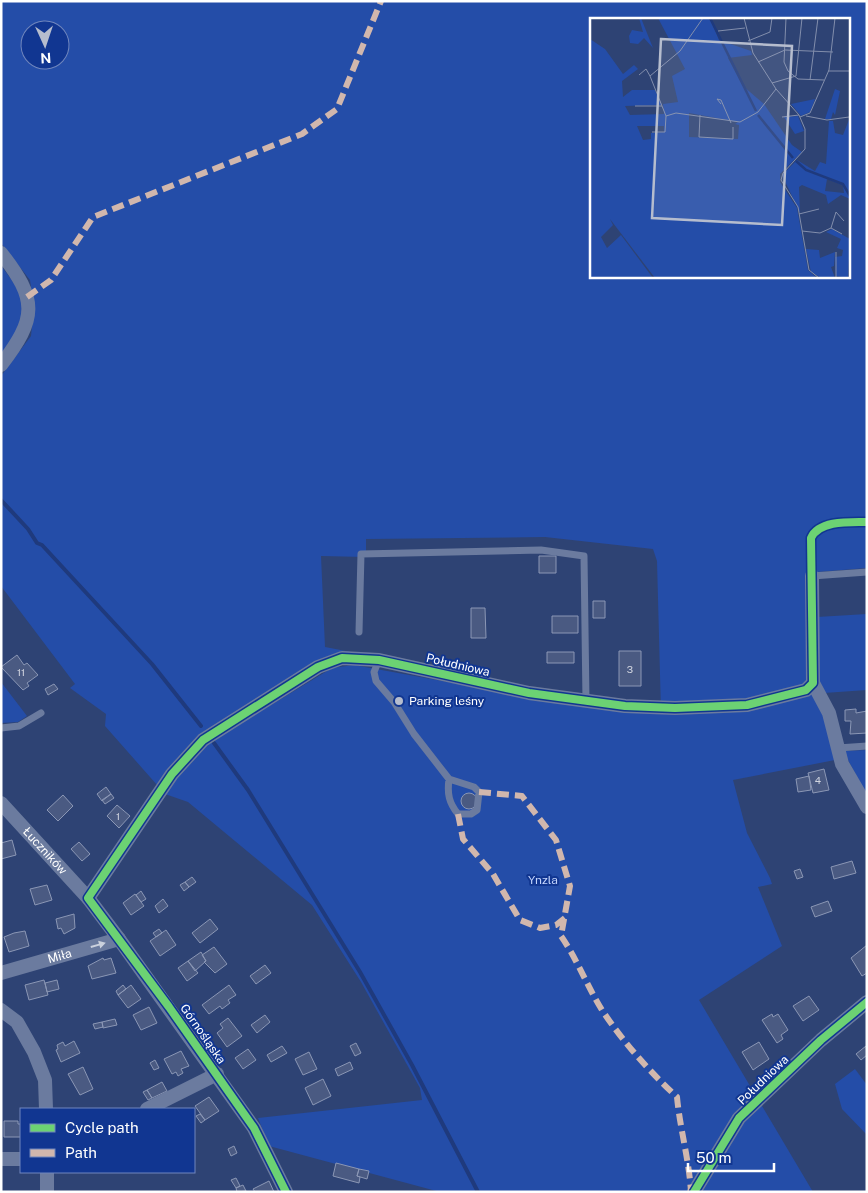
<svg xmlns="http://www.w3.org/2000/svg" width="868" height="1193" font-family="'Public Sans',sans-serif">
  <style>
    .green { fill: #244da8; fill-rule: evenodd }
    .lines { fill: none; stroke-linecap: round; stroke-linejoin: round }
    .stream { stroke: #1f3a7d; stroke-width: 4 }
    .building { fill: #4a5a82; stroke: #8b97b5 }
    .lane { stroke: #6b7b9f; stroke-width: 7 }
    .street { stroke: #6b7b9f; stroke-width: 14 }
    .quiet { stroke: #d1b7ad; stroke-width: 6; stroke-dasharray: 12 6; stroke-linecap: butt }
    .cycleway-casing { stroke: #113691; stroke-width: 11 }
    .cycleway { stroke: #6cd273; stroke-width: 8 }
    .oneway { fill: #cbd1dd }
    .poi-dot { fill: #b6bdce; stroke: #113691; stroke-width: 2 }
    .labels { text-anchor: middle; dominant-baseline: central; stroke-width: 4; stroke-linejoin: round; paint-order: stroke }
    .number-label { font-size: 10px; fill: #d2d6e0 }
    .street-label { font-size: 12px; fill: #fff; stroke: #113691 }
    .poi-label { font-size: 12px; fill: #fff; stroke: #113691; text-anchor: start }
    .park-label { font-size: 12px; fill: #c4d5fd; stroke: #113691 }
    .inset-river { fill: none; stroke: #1f3a7d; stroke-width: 2.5 }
    .inset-road { fill: none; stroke: #828eac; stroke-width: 1 }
    .view { fill: #b6bdce; fill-opacity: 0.15; stroke: #b6bdce; stroke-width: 2.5 }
    .inset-edge { fill: none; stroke: #fff; stroke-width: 2.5 }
  </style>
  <rect width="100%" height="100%" fill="#2e4374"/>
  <path class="green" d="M1,1h866v567l-50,4v45l50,-3v76l-43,3 11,67 -102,20 14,53 23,45 2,6 -14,3 24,59 -83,54 114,192h-373l-171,-46 -11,-28 164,-18 -2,-12 -59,-106 -49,-77 -124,-103 -23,-8 -60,-68 1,-12 -36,-26 5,-4 -74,-98v-210l30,-40 3,-29 -4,-27 -29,-37zM592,19h257v257h-257zM30,30h30v30h-30zM545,537l108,12 4,12 4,151 -141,-17 -166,-30 -22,3 -112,68 131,-84 -26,-5 -4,-91 45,1v-18z
    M1,266c32,39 28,51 0,90z
    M1,682l26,34 -9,6 -17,1z
    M867,750v45l-24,-44z
    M855,1069l12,16v50l-25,-26 -7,-25z"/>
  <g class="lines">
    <path class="stream" d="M1,500l27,29 9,14 5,2 110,119 49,62
      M214,743l34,47 112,182 52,93 66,127"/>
  </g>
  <path class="building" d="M539,556h17v17h-17z
    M593,601h12v17h-12z
    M471,608h14l1,30h-15z
    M552,616h26v17h-26z
    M619,651h22v35h-22z
    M547,652h27v11h-27z
    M17,655l7,10 3,-2 11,12 -11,8 2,3 -6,4 -22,-23z
    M54,684l4,5 -10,6 -3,-6z
    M856,709v4l11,-2v22l-17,1 1,-13h-6v-11z
    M824,769l5,21 -16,3 -5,-20z
    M809,776l2,14 -13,2 -2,-13z
    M106,787l5,7 -9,7 -5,-7z
    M461 801a8 8 0 1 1 16 0a8 8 0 1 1-16 0Z
    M111,794l3,4 -9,6 -3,-4z
    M63,795l10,11 -15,15 -11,-11z
    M117,805l13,11 -11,12 -12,-12z
    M12,840l4,15 -15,4v-16z
    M79,842l11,12 -8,7 -11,-12z
    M852,861l4,12 -22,6 -3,-12z
    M800,869l3,8 -6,2 -3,-8z
    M192,877l4,5 -7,5 -4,-5z
    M185,882l4,5 -5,4 -4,-6z
    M47,885l5,15 -17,5 -5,-16z
    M141,891l5,8 -5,3 -5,-7z
    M135,894l9,12 -13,9 -8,-12z
    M163,899l5,7 -9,7 -4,-7z
    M828,901l4,10 -17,6 -4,-10z
    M74,914l1,14 -11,6 -3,-6 -3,1 -2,-10z
    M210,919l8,10 -18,14 -8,-10z
    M159,929l3,4 -6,4 -3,-4z
    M166,930l10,15 -16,11 -10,-15z
    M25,931l4,15 -20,6 -5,-15 10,-4z
    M867,945v28l-5,3 -11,-18z
    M214,947l13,17 -12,9 -11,-11 2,-1 -4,-6z
    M201,952l5,9 -11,10 -7,-10z
    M103,958l1,2 7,-2 5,15 -24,6 -4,-13z
    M188,961l10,12 -11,8 -9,-13z
    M265,965l6,8 -15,11 -6,-8z
    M44,980l4,15 -19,5 -4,-15z
    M57,980l2,9 -12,3 -2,-9z
    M123,985l3,4 -8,6 -2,-4z
    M131,985l10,14 -13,9 -10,-13z
    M229,985l7,10 -8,5 2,3 -8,6 -2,-3 -11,8 -7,-9z
    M809,996l10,14 -16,11 -10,-15z
    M149,1007l8,16 -16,7 -8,-15z
    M772,1014l1,3 5,-3 10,16 -7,5 2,4 -6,4 -15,-23z
    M265,1015l5,7 -13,11 -6,-8z
    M228,1018l14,18 -15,11 -10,-14 6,-5 -3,-4z
    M115,1019l2,6 -14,3 -1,-6z
    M102,1022l1,5 -8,2 -2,-5z
    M74,1041l6,12 -19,9 -5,-12 2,-1 -1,-4 6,-3 2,4z
    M759,1042l10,17 -16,11 -11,-18z
    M356,1043l5,10 -6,3 -5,-10z
    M282,1046l5,7 -16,9 -4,-7z
    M866,1046l1,9 -6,5 -5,-6z
    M248,1049l8,11 -13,9 -8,-11z
    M181,1051l8,15 -8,3 2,4 -5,3 -2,-4 -4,2 -8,-15z
    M309,1052l8,17 -14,6 -8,-16z
    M155,1060l4,8 -5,2 -4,-7z
    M350,1062l3,7 -15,7 -3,-7z
    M83,1067l10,22 -13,6 -12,-21z
    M323,1079l8,17 -18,9 -8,-17z
    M162,1082l5,9 -15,7 -5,-8z
    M147,1090l5,8 -4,2 -5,-8z
    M209,1097l10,14 -14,9 -10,-14z
    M200,1114l5,6 -4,3 -5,-7z
    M4,1121h14v3h3v13h-17z
    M234,1146l3,7 -6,3 -3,-7z
    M336,1163l23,6 -2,7 3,1 -1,6 -26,-7z
    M359,1169l10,2 -2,8 -10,-3z
    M236,1178l4,8 -4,2 -5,-8z
    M269,1181l5,11h-19l-2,-3z
    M243,1185l3,6 -9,1 -1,-4z"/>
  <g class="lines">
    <path class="lane" d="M812,576l55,-4
      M359,632l2,-78 180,-4 43,6 2,145
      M379,660l-5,12 2,9 18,21 20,32 35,45c-2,15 0,24 9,35h13l6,-4 2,-18 -5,-5 -25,-8
      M1,728l18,-2 22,-13
      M838,748l29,-2"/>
    <g class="street">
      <path d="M1,253c37,47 36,65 0,112"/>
      <path d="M813,683l16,30 13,51 25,43"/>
      <path id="s1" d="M1,803l87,95 31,41 135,189 32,64"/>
      <path d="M88,898l84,-124 31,-34 115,-73 24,-9 37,2 150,33 96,13 50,2 72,-3 59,-15 7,-7 -1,-107"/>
      <path id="s2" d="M1,973l118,-34"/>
      <path d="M1,1010l16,12 17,30 11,28 1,29"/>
      <path d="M147,1109l70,-35"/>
      <path d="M1,1159h20"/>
      <path d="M47,1172v20"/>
      <path d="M694,1192l45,-74 82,-78 46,-38"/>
    </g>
    <path class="quiet" d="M27,297l24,-17 42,-63 209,-83 35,-25 44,-108
      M479,792l43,4 34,44 14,46 -9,50c16,23 26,50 41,74 21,32 47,61 75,87 3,32 12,62 14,95
      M458,814l5,25 30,35 27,46 20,8 16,-3 10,-8"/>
    <defs>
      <path id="cycleway" d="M286,1192l-32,-64 -85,-121 -81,-109 84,-124 31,-34 115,-73 24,-9 37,2 150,33 96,13 50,2 72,-3 59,-15 7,-7 -2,-145c8,-18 39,-16 56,-16
        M694,1192l45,-74 82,-78 46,-38"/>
    </defs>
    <use href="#cycleway" class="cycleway-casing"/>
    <use href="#cycleway" class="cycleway"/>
  </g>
  <defs><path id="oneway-solid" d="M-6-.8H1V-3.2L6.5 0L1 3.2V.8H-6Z" transform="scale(1.25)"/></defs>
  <use class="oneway" href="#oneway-solid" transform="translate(98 945) rotate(-16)"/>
  <circle class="poi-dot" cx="399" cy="701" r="5"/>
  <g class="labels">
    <g class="number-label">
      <text x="630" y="669">3</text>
      <text x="21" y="672">11</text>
      <text x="818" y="780">4</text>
      <text x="118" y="816">1</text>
    </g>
    <g class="street-label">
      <text transform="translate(458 665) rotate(13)">Południowa</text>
      <text stroke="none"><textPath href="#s1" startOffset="65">Łuczników</textPath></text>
      <text stroke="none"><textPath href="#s2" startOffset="61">Miła</textPath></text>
      <text transform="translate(203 1034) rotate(55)">Górnośląska</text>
      <text transform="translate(763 1080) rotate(-44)">Południowa</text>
    </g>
    <g class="poi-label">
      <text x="409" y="701">Parking leśny</text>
    </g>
    <g class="park-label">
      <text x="543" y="880">Ynzla</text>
    </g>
  </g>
  <g transform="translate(590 18)">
    <rect width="260" height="260" fill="#2e4374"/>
    <path d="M49,0h2l12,30 -9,-10 -6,6 -8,-1 -1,-7 3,-6 11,2zM68,0h52l9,22 32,11 1,4 -24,3 15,28 21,18 28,41 10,7 -22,22v8l17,26 11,62 9,8h-162l-45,-59 3,6 -12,12 6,11 14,-13 32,43h-63v-239l15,10 18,25 11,-9 4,4 -16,12 1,16 9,-7h23l7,15 -37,1 5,9 34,-1 -1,-10 15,-2 -6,-26 13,-7zM99,95l49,9 -3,2 4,1 -1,14 -49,-2zM47,108h27v6l-13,1v6l-8,1zM245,71l5,2 -5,24 -2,-3 -2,7h-6zM225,81l-5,13 -9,4 -10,-12zM208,98l6,15 -9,3 -11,-17zM260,99v82l-9,-4 -13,9 -2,-9 -24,-10 -3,2 1,26 -18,-38 15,-15 18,11 5,-9 6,2 3,-43h4l2,12 8,2zM237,161l16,6 1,8 -19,-2zM242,211l18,10 -2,39 -12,-2 -1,-19 7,-1 1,-6 -6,-2 4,-9 -15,-7zM216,231l13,1 1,8 15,-6 -1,14 -3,1 4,11h-14l-10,-6z" fill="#244da8" fill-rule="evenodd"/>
    <path class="inset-river" d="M120,0l46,93M168,97l35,43M206,143l10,9 37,14 7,12"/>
    <path class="inset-road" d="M154,0l9,35 23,36 23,26 6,14v20l-22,24 -2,7 17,27 11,63 10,8M196,0l-2,44 4,9 10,8 26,1M128,13l27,-3M158,23l22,-9 2,-14M168,44l27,-12 48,2M238,53h22M49,57l7,-6 4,7M220,62l8,-62M182,65l24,-7 6,-58M131,86l-4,-5 4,1 10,23M45,88h27M110,97l-1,22 34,2v-12M76,98l-16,-40 30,-25 23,-33M216,98l21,4 22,-3M192,99l17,-2M210,99l10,-4 19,-43 6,-52M62,114h13l1,-16 10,-3 64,9 18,-10 18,-23M209,196l20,-5M241,210l5,-16 8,9M212,213l18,2 11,-5 11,6M246,234v26"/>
    <path class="view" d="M71,21l131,7 -10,179 -130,-7z"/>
    <rect width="260" height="260" class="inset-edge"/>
  </g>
  <rect width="868" height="1193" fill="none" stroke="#ffffff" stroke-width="5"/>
  <rect x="20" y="1108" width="175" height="65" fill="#113691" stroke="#7086bd"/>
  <rect x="30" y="1124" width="25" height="8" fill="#6cd273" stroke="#7086bd"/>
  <text x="65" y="1133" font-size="15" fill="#ffffff">Cycle path</text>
  <rect x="30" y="1149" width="25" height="8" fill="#d1b7ad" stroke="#7086bd"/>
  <text x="65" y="1158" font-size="15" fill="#ffffff">Path</text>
  <g transform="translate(45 45) rotate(177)"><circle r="24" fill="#113691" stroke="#7086bd"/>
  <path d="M0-4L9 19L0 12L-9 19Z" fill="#b6bdce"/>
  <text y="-8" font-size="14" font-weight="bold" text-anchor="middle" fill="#ffffff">N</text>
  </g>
  <path d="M688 1163v8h86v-8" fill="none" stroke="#ffffff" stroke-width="2.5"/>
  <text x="696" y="1163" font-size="15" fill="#ffffff" stroke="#113691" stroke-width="4" paint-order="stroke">50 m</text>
</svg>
